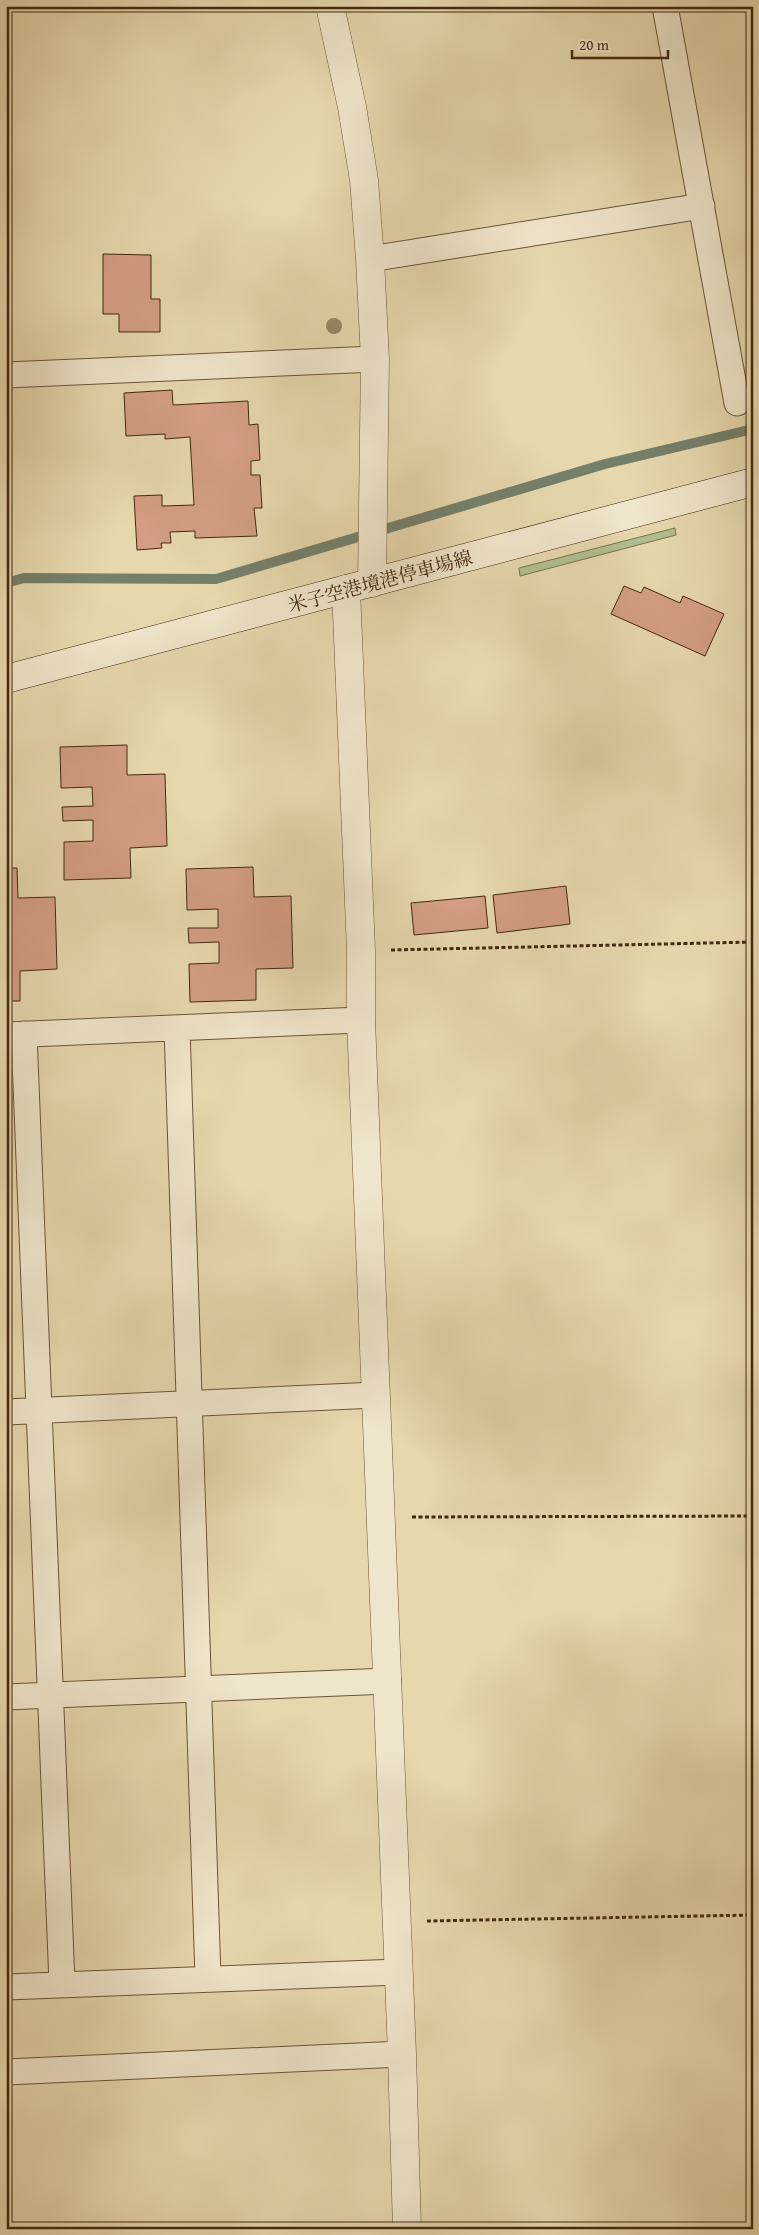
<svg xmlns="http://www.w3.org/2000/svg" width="759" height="2235" font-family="'Gentium Book Plus','Noto Serif JP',serif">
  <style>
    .green { fill: #b0bf8e; stroke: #7a744e }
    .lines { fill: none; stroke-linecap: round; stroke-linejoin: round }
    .stream { stroke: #75806b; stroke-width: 10 }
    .building { fill: #d39e83; stroke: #43290f }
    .minor-casing { stroke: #6c5436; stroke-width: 27 }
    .tertiary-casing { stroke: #6c5436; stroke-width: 29 }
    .secondary-casing { stroke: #43290f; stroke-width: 29 }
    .path { stroke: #43290f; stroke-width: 3; stroke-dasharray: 4 2.5; stroke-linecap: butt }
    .minor { stroke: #efe5ca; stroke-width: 25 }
    .tertiary { stroke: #efe5ca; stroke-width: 28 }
    .secondary { stroke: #efe5ca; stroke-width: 28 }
    .tree { fill: #988864 }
    .labels { text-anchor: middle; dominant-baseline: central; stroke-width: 4.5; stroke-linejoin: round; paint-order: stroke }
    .street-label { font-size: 19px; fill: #43290f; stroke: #efe5ca }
  </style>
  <rect width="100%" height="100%" fill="#e6d7ad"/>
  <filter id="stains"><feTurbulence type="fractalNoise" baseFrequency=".004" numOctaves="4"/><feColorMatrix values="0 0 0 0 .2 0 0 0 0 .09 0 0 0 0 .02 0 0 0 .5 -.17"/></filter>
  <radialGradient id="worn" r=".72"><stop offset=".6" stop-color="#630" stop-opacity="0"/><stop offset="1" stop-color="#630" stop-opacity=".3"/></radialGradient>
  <path class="green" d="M675,528l1,7 -156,41 -1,-8z"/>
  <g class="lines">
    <path class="stream" d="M6,583l18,-5 192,1 389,-115 148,-35"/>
  </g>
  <path class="building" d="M103,254l48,1v44h9v33h-41v-18h-16z
    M172,390l1,15 75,-4 1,24 9,-1 2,36 -9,1v14h9l2,33h-8l3,28 -62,2v-7l-25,1 1,11h-10l1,5 -25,2 -3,-54 28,-1v11l32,-1 -4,-68 -25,2v-5l-39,2 -2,-43z
    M624,586l17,7 3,-6 36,16 3,-7 41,18 -19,42 -94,-42z
    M127,745v30l38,-1 2,72 -37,2 1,30 -67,2v-38l29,-1v-21l-30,1 -1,-14 31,-1 -1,-19 -31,1 -1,-41z
    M253,867l1,30 37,-1 2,72 -37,1v31l-66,2 -1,-38 30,-1v-21l-30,1 -1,-15h30v-19l-31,1 -1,-41z
    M6,868h11l1,30 37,-1 2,72 -37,2v30h-14z
    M566,886l4,38 -73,9 -4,-38z
    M485,896l3,32 -74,7 -3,-32z"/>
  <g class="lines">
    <defs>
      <path id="minor" d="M665,6l72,397
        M370,259l332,-53
        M6,375l369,-16
        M177,1028l31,950
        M24,1034l38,950
        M6,1035l355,-15
        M6,1412l370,-17
        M6,1697l382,-16
        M6,1987l393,-15
        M6,2072l396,-18"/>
      <path id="tertiary" d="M330,6l22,101 12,73 6,79 5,100 -3,224
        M346,589l15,362v69l41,1034 5,175"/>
      <path id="secondary" d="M6,679l747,-197"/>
    </defs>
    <use href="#minor" class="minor-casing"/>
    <use href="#tertiary" class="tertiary-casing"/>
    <use href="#secondary" class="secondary-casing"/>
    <path class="path" d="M391,950l362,-8
      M412,1517l341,-1
      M427,1921l326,-6"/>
    <use href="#minor" class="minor"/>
    <use href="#tertiary" class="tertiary"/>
    <use href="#secondary" class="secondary"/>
  </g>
  <circle class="tree" cx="334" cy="326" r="8"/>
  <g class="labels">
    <g class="street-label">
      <text transform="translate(380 581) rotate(-15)">米子空港境港停車場線</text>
    </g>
  </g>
  <rect width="759" height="2235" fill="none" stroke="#e6d7ad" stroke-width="25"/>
  <rect x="8" y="8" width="744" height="2220" fill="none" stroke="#43290f" stroke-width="2.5"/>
  <rect x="12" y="12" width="734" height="2210" fill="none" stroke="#43290f"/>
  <path d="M572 50v8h96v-8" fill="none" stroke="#43290f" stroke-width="2.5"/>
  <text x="579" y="50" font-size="15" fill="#43290f" stroke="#efe5ca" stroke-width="4" paint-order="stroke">20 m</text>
  <rect width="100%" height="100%" filter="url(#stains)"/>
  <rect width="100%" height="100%" fill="url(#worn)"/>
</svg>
